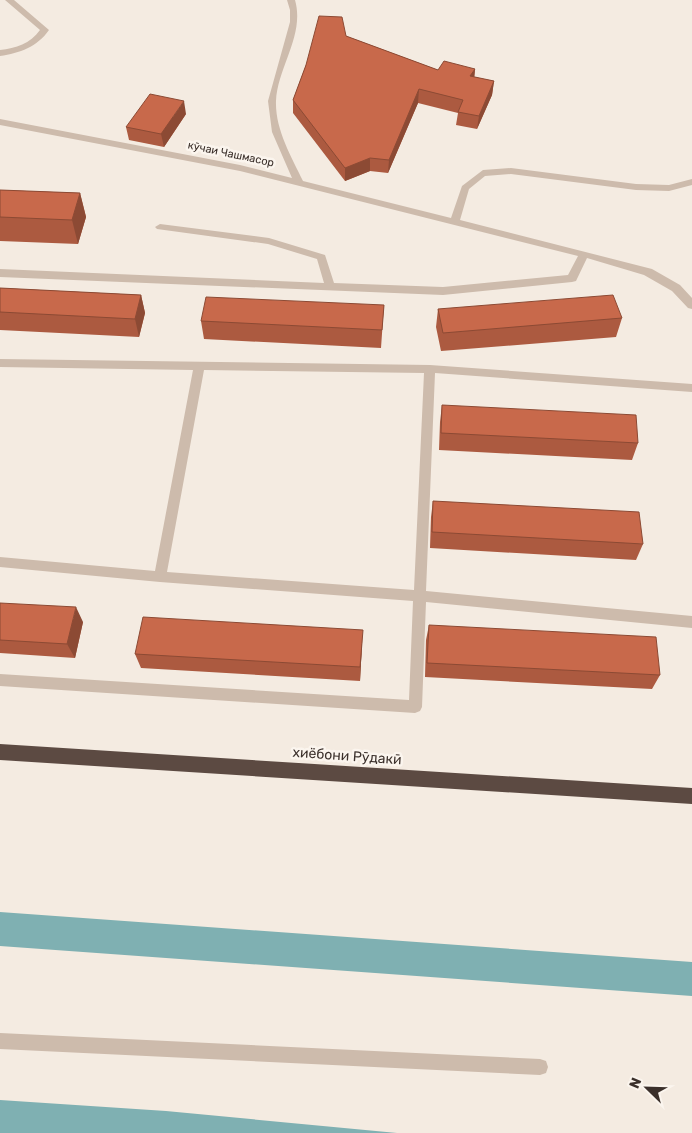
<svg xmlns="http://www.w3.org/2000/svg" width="692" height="1133" font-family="Rubik,sans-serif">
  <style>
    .water { fill: #7fb0b2 }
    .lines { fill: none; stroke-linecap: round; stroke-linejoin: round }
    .canal { fill: #7fb0b2; fill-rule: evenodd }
    .minor { fill: #cdbbac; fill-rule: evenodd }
    .highway { fill: #5c4a42; fill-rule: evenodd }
    .wall { fill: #ac5a40 }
    .shaded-wall { fill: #8c4a34 }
    .building { fill: #c8694b; stroke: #8c4a34 }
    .labels { text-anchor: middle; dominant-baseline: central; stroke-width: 5; stroke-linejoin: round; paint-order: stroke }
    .far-street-label { font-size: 11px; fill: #3b302b; stroke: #fbf5ee }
    .street-label { font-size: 14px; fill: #3b302b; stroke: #fbf5ee }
  </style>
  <rect width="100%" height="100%" fill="#f4ebe1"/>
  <path class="water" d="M0,1100l166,11 231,22h-397z"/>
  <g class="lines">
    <path class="canal" d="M0,912l692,50v34l-692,-50z"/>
    <path class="minor" d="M5,0h9l35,30c-12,17 -29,23 -49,26v-6c16,-2 30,-6 40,-20z
      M287,0h8c10,35 -17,66 -19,101 -1,28 15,55 27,80l148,37 11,-32 21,-16 28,-2 125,16 33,1 23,-6v6l-23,6 -33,-1 -125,-16 -26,2 -16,13 -9,31 192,49 28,16 12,13v11l-4,-1 -16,-17 -28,-16 -57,-17 -11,23 -4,1 -129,13 -443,-18v-8l324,14 -7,-24 -49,-15 -111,-15 -2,-2 5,-3 109,14 56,17 9,28 109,4 125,-12 10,-19 -338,-85 -240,-46v-6l240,46 52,13 -20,-46 -4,-31 22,-79v-12z
      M0,359l430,6 262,19v8l-257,-19 -9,218 266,25v12l-266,-26 -4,105 -2,4 -5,2 -415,-27v-12l409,26 4,-99 -253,-19 -160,-15v-10l155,14 38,-201 -193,-3zM204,370l220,3 -10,217 -247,-18z
      M0,1033l540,26 6,2 2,6 -2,6 -6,2 -540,-26z"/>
    <path class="highway" d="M0,744l692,44v16l-692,-44z"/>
  </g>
  <path class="wall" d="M346,36l92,34 37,-1 -1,8 20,4 -2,14 -15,34 -21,-4 2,-12 -40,-10 -30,70 -18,-2 -25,10 -52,-68v-13l13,-35z
    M186,114l-22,33 -35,-7 -3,-13z
    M0,190l80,3 6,24 -8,27 -78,-3z
    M0,288l141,7 4,18 -6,24 -139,-7z
    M384,305l-3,43 -177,-9 -3,-18z
    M438,309l184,9 -6,19 -175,14 -5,-24z
    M442,405l196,38 -6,17 -193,-10 1,-28z
    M433,501l210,43 -7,16 -206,-12 1,-31z
    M0,603l83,19 -8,36 -75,-5z
    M429,625l231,50 -8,14 -227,-12 1,-37z
    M362,644l-2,37 -219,-13 -6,-14z"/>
  <path class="shaded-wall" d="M475,69l-1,13 -4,-6z
    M494,81l-2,14 -15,34 2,-13z
    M419,89l-1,14 -30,70 1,-13z
    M184,101l2,13 -22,33 -3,-13z
    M370,158v13l-25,10v-13z
    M80,193l6,24 -8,27 -6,-24z
    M141,295l4,18 -6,24 -4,-18z
    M76,607l7,15 -8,36 -8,-14z
    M363,630l-1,14 -2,37v-14z"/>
  <path class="building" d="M319,16l23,1 4,19 92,34 6,-9 31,8 -5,7 24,5 -15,35 -21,-4 5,-12 -44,-11 -30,71 -19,-2 -25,10 -52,-68 13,-35z
    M150,94l34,7 -23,33 -35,-7z
    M0,190l80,3 -8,27 -72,-3z
    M0,288l141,7 -6,24 -135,-7z
    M613,295l9,23 -179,15 -5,-24z
    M206,297l178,8 -2,25 -181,-9z
    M442,405l194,10 2,28 -197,-10z
    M433,501l206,11 4,32 -211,-12z
    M0,603l76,4 -9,37 -67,-4z
    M143,617l220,13 -3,37 -225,-13z
    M429,625l227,12 4,38 -233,-12z"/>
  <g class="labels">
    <g class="far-street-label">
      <text transform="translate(231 154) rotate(12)">кӯчаи Чашмасор</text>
    </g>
    <g class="street-label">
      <text transform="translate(347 756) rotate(4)">хиёбони Рӯдакӣ</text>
    </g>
  </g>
  <g transform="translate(647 1088) rotate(293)" stroke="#fbf5ee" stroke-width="4" paint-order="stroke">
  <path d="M0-4L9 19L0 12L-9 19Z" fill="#3b302b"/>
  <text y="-8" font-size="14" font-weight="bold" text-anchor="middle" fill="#3b302b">N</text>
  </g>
</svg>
